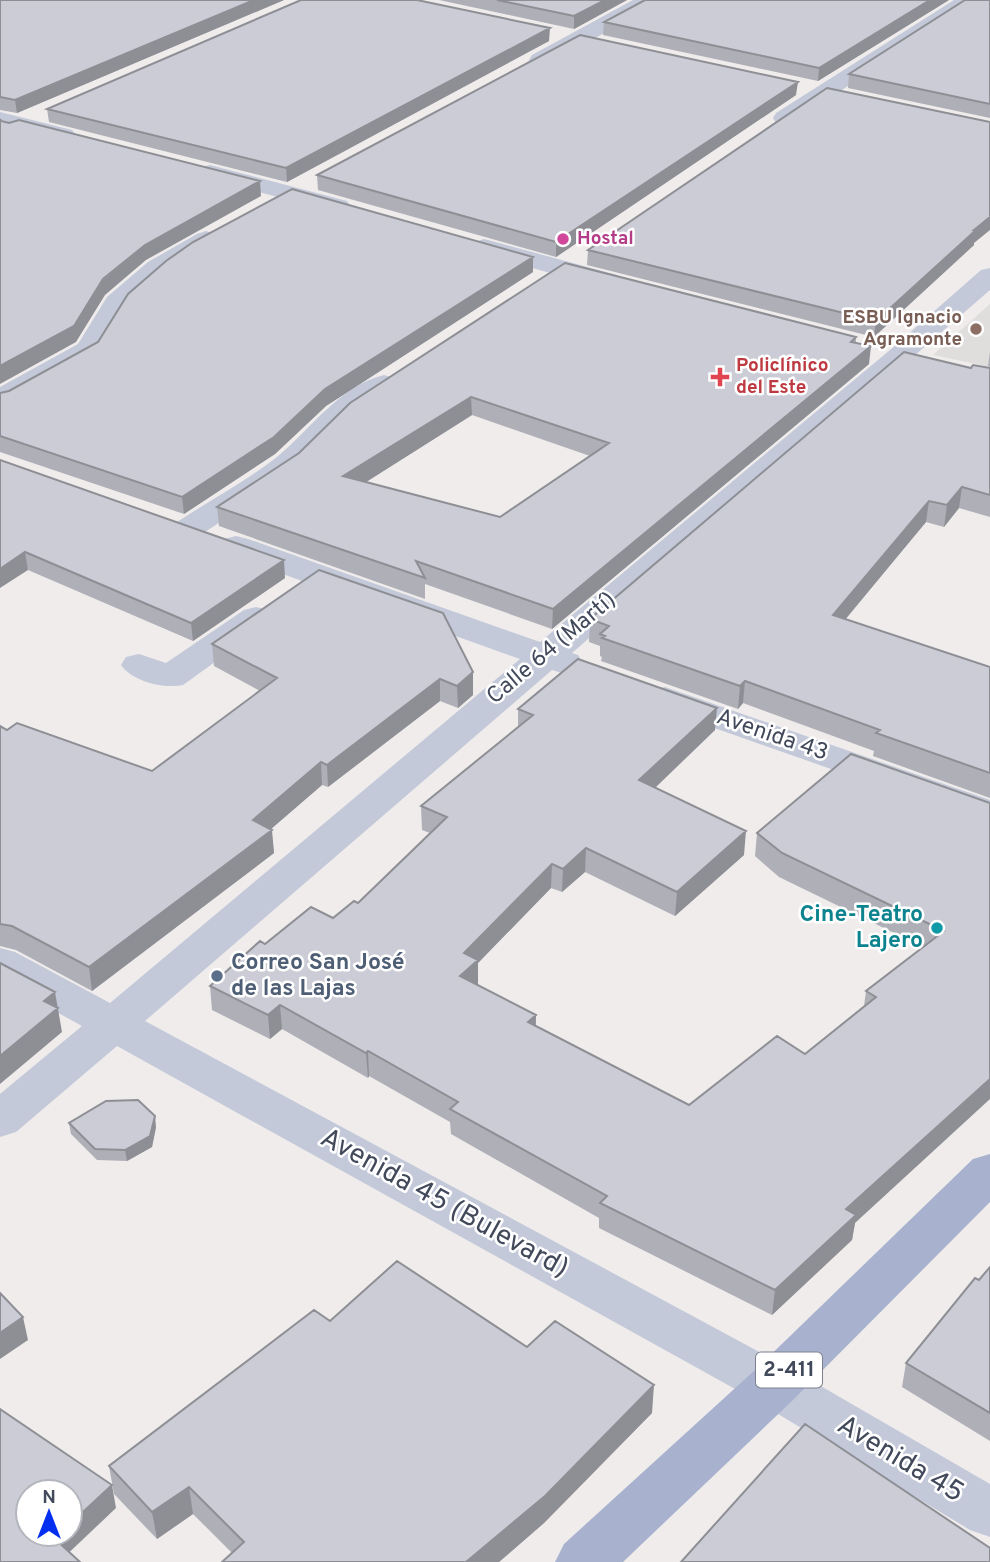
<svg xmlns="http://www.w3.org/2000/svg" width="990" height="1562" font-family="Overpass,sans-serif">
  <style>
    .education { fill: #e0dedd }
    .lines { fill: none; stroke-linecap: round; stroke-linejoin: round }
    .street { fill: #c3c9d9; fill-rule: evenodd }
    .primary { fill: #a8b2cf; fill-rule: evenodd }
    .wall { fill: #afafb7; fill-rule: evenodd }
    .shaded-wall { fill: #8e8f95 }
    .building { fill: #cbccd5; stroke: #8e8f95; stroke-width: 2; fill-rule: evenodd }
    .hotel-dot { fill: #d1479c; stroke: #fff; stroke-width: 2.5 }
    .education-dot { fill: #8d6e63; stroke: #fff; stroke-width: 2.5 }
    .health-dot { fill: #e0444e; stroke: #fff; stroke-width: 2.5 }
    .culture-dot { fill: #0f9aa8; stroke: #fff; stroke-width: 2.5 }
    .service-dot { fill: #5c6f8a; stroke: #fff; stroke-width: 2.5 }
    .labels { text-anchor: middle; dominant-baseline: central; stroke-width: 5; stroke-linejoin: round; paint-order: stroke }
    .far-hotel-label { font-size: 19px; font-weight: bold; fill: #b23c85; stroke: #fff; text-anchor: start }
    .far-education-label { font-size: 19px; font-weight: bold; fill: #785e54; stroke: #fff; text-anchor: end }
    .far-health-label { font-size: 19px; font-weight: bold; fill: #be3a42; stroke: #fff; text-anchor: start }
    .shield { fill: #fff; stroke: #7b808c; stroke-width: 2 }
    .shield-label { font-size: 21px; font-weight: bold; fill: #42495b }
    .street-label { font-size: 23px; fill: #42495b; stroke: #fff }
    .culture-label { font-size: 23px; font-weight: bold; fill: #0d838f; stroke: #fff; text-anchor: end }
    .service-label { font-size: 23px; font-weight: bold; fill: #4e5e75; stroke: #fff; text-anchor: start }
    .near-street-label { font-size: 28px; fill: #42495b; stroke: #fff }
  </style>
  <rect width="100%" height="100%" fill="#efeceb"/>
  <path class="education" d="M990,304v63l-57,-12z"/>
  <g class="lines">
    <path class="street" d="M633,0h25l-3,4 -107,61h-16l-3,-5 3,-5z
      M954,0h24l-186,123h-16l-3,-5 3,-5z
      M0,112l72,18 4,5 -4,5 -8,2 -64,-16z
      M210,165l137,36 3,5 -3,5 -9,2 -136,-36 -4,-5 4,-5z
      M206,231l9,3 4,5 -4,5 -49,30 -38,34 -29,48 -89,49 -10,3v-21l78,-43 29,-47 41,-35 49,-28z
      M484,239l133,36 4,6 -4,6 -9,2 -133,-37 -4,-5 4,-5z
      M990,268v22l-418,363 6,2 5,8 -5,8 -13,3 -13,-4 -407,351 648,349 197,114v53l-20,-7 -215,-130 -638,-354 -101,86 -16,5v-43l82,-68 -82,-45v-33l15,4 95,51 410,-344 -296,-106 -4,-7 4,-7 12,-3 12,3 292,103 350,-292 91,-80z
      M384,375l10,3 5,6 -5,6 -45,30 -50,50 -100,66 -11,3 -11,-3 -5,-7 5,-7c32,-21 69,-41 100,-65 34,-28 62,-71 107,-82z
      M256,607l12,3 5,7 -5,7 -85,61c-19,4 -50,-3 -62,-20l5,-8 13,-3 27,9 78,-53z
      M665,687l325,113v25l-338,-119 -5,-8 5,-8z"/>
    <path class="primary" d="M990,1154v48l-197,198 -170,162h-68l9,-18 191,-174 218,-211z"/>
  </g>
  <path class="wall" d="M0,0h284l-267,113 -17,-3z
    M439,0h188l-53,29z
    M645,0h304l-131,81 -215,-46 1,-13z
    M990,0v118l-142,-30 1,-14z
    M549,41l-262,141 -238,-60 -2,-13z
    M796,95l-240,162 -238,-67 -1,-15z
    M974,243v2l-100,92 -287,-72 1,-15z
    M533,257v15l-207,134 -51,48 -91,60 -184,-62v-59z
    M856,337v6l13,21 -317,265 -127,-45v15l-206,-73 -2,-19 82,-54 51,-50zM472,415l118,41 -90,61 -134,-35z
    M990,352v15l-2,-1z
    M971,368h19v149l-31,-9 -15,19 -18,-5 -81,97 145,48v131l-117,-42 1,-5 -131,-48 -5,6 -137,-48 1,-4 -2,-1v-10l-11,-4 1,-23z
    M0,460l285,118 -92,63 -165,-71z
    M319,570l154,125 -15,13 -18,-7 -112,86 -6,-2 -51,44 3,24 -182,138 -76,-41 -16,-4v-220l7,4 145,41 108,-80 -46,-25 -2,-22z
    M518,709l197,21 -60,58 89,67 -69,61 -90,-44 -23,20 -11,-4 -73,75v22l58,30v11l153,79 116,-51 59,-48 2,-15 57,-44 -144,-70 -24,-21 2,-23 233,-30 -135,420 -3,17 -80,75 -173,-87v-10l-148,-84 -1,-12 -81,-46 -1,2 -86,-49 -12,10 -58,-29 -2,-24 55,-42 68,-26 25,-15 72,-70 -8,-3 -1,-24 97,-79z
    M69,1123l87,4 -4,20 -25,14 -30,-1 -26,-26z
    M990,1267v174l-88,-54 4,-24z
    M330,1321l197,26 125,66 -108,110 -45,39h-277l10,-9 -39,-39 -36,25 -43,-45 -5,-28z"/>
  <path class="shaded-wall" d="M254,0h30l-267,113 -2,-13z
    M605,0h22l-53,29v-13z
    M930,0h19l-131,81 1,-13z
    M550,28l-1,13 -262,141 -1,-14z
    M798,82l-2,13 -240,162v-15z
    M260,181l1,15 -115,64 -41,35 -29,47 -76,42v-18l145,-121z
    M990,217v13l-16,13v2l-100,92 2,-16 98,-91z
    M533,257v15l-207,134 -51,48 -91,60 -2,-17 143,-108z
    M871,346l-2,18 -317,265 1,-20z
    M471,397l1,18 -128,81 -1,-20z
    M962,487l-3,21 -15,19 3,-22z
    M929,501l-3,21 -96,116 3,-23z
    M25,552l3,18 -28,18v-19z
    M284,560l1,18 -92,63 -2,-18z
    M473,672v23l-15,13 -1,-22z
    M440,679v22l-112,86 -1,-22z
    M745,681l-2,22 -5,6 2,-23z
    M717,708l-2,22 -77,74 1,-24z
    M321,762l1,23 -58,50 8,-5 2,23 -182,138 -3,-24 164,-147z
    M746,831l-2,24 -69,61 2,-24z
    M586,848l-1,24 -23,20 1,-23z
    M552,864l-1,24 -73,75v21l-17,17 -1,-25 4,-23z
    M55,992l7,40 -62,52v-28l44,-55z
    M280,1005l2,24 -12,10 -2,-24z
    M536,1015l-1,24 -7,-17z
    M368,1051l1,25 -1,2 -2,-25z
    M990,1079v20l-135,124 -3,17 -80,75 3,-25 71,-81z
    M155,1116l1,11 -4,20 -25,14 -2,-11z
    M23,1317l5,23 -28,19v-26z
    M654,1385l-2,28 -108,110 -45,39h-33z
    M112,1485l4,23 -57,54 -4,-23 5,-5h10v-10z
    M189,1487l4,27 -36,25 -5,-27z"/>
  <path class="building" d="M0,0h254l-239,100 -15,-3z
    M301,0h116l133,28 -264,140 -239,-59z
    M497,0h108l-31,16z
    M645,0h285l-111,68 -215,-46z
    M965,0h25v104l-141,-30z
    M580,35l218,47 -242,160 -239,-67z
    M827,88l163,34v95l-16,13h2l-100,91 -288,-71z
    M0,119l1,2 8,2 10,-3 241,61 -115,64 -42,34 -29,47 -74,40z
    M292,189l241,68 -208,132 -51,48 -92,60 -182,-61v-43l9,-2 89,-49 30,-48 38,-33 27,-19z
    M565,263l291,74 -5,5 20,4 -318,263 -137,-48 9,17 -208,-71 82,-54 51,-50zM471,397l138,46 -109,74 -157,-41z
    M904,352l67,16 2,-3 17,3v127l-28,-8 -15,18 -18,-4 -96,114 157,52v106l-114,-40 4,-3 -135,-49 -5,5 -138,-48 3,-2 -5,-2 9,-8 -19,-7z
    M0,460l284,100 -93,63 -166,-71 -25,17z
    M319,570l124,43 30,59 -16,14 -17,-7 -113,86 -6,-3 -68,58 19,10 -183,137 -77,-41 -12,-2v-198l7,4 10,-7 135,48 125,-93 -65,-34z
    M578,659l139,49 -78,72 107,51 -69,61 -91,-44 -23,21 -11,-5 -88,89 14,7 -18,16 76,39 -8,7 161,83 88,-69 28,18 71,-57 -10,-6 78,-60 -162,-78 -25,-20 94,-79 139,49v276l-144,130 10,6 -81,75 -175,-87 7,-7 -157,-87 8,-7 -90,-51 -2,2 -86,-48 -12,10 -58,-29 50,-45 5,3 46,-37 22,11 21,-17 4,2 89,-86 -26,-11 112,-91 -15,-6z
    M0,963l55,29 -11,9 14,7 -58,48z
    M138,1100l17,16 -5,20 -25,14 -30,-1 -26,-26 37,-22z
    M397,1261l130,86 28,-26 99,64 -109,111 -79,66h-244l22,-20 -55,-55 -37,25 -43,-46 205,-156 16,11z
    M990,1267v146l-84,-50 69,-85 4,2z
    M0,1293l23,24 -23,16z
    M0,1409l112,76 -42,39v-32h-42v42h32l-5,5 25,23h-80z
    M805,1424l185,124v14h-309z"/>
  <circle class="hotel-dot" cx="563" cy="239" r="7"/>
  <circle class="education-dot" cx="976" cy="329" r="7"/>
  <path class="health-dot" d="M716.5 366.5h7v7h7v7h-7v7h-7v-7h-7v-7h7z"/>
  <circle class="culture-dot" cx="937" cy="928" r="7"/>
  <circle class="service-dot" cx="217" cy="976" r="7"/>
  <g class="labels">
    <g class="far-hotel-label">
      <text x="577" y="239">Hostal</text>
    </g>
    <g class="far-education-label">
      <text x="962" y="318">ESBU Ignacio<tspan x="962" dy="22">Agramonte</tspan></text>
    </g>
    <g class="far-health-label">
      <text x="736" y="366">Policlínico<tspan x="736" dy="22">del Este</tspan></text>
    </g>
    <rect class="shield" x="756" y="1352.5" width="66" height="35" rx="5"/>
    <g class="shield-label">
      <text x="789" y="1370">2-411</text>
    </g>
    <g class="street-label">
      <text transform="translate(552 649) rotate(-40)">Calle 64 (Martí)</text>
      <text transform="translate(772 736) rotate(19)">Avenida 43</text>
    </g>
    <g class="culture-label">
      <text x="923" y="915">Cine-Teatro<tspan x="923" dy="26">Lajero</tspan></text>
    </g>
    <g class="service-label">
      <text x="231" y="963">Correo San José<tspan x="231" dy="26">de las Lajas</tspan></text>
    </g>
    <g class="near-street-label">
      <text transform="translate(444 1204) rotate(29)">Avenida 45 (Bulevard)</text>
      <text transform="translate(900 1460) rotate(31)">Avenida 45</text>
    </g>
  </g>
  <g transform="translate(49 1513)"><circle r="33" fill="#ffffff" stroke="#b3b6bd" stroke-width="2"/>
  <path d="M0-5L12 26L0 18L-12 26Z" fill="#052ff0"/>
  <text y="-10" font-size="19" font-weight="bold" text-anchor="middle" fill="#42495b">N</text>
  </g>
</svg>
